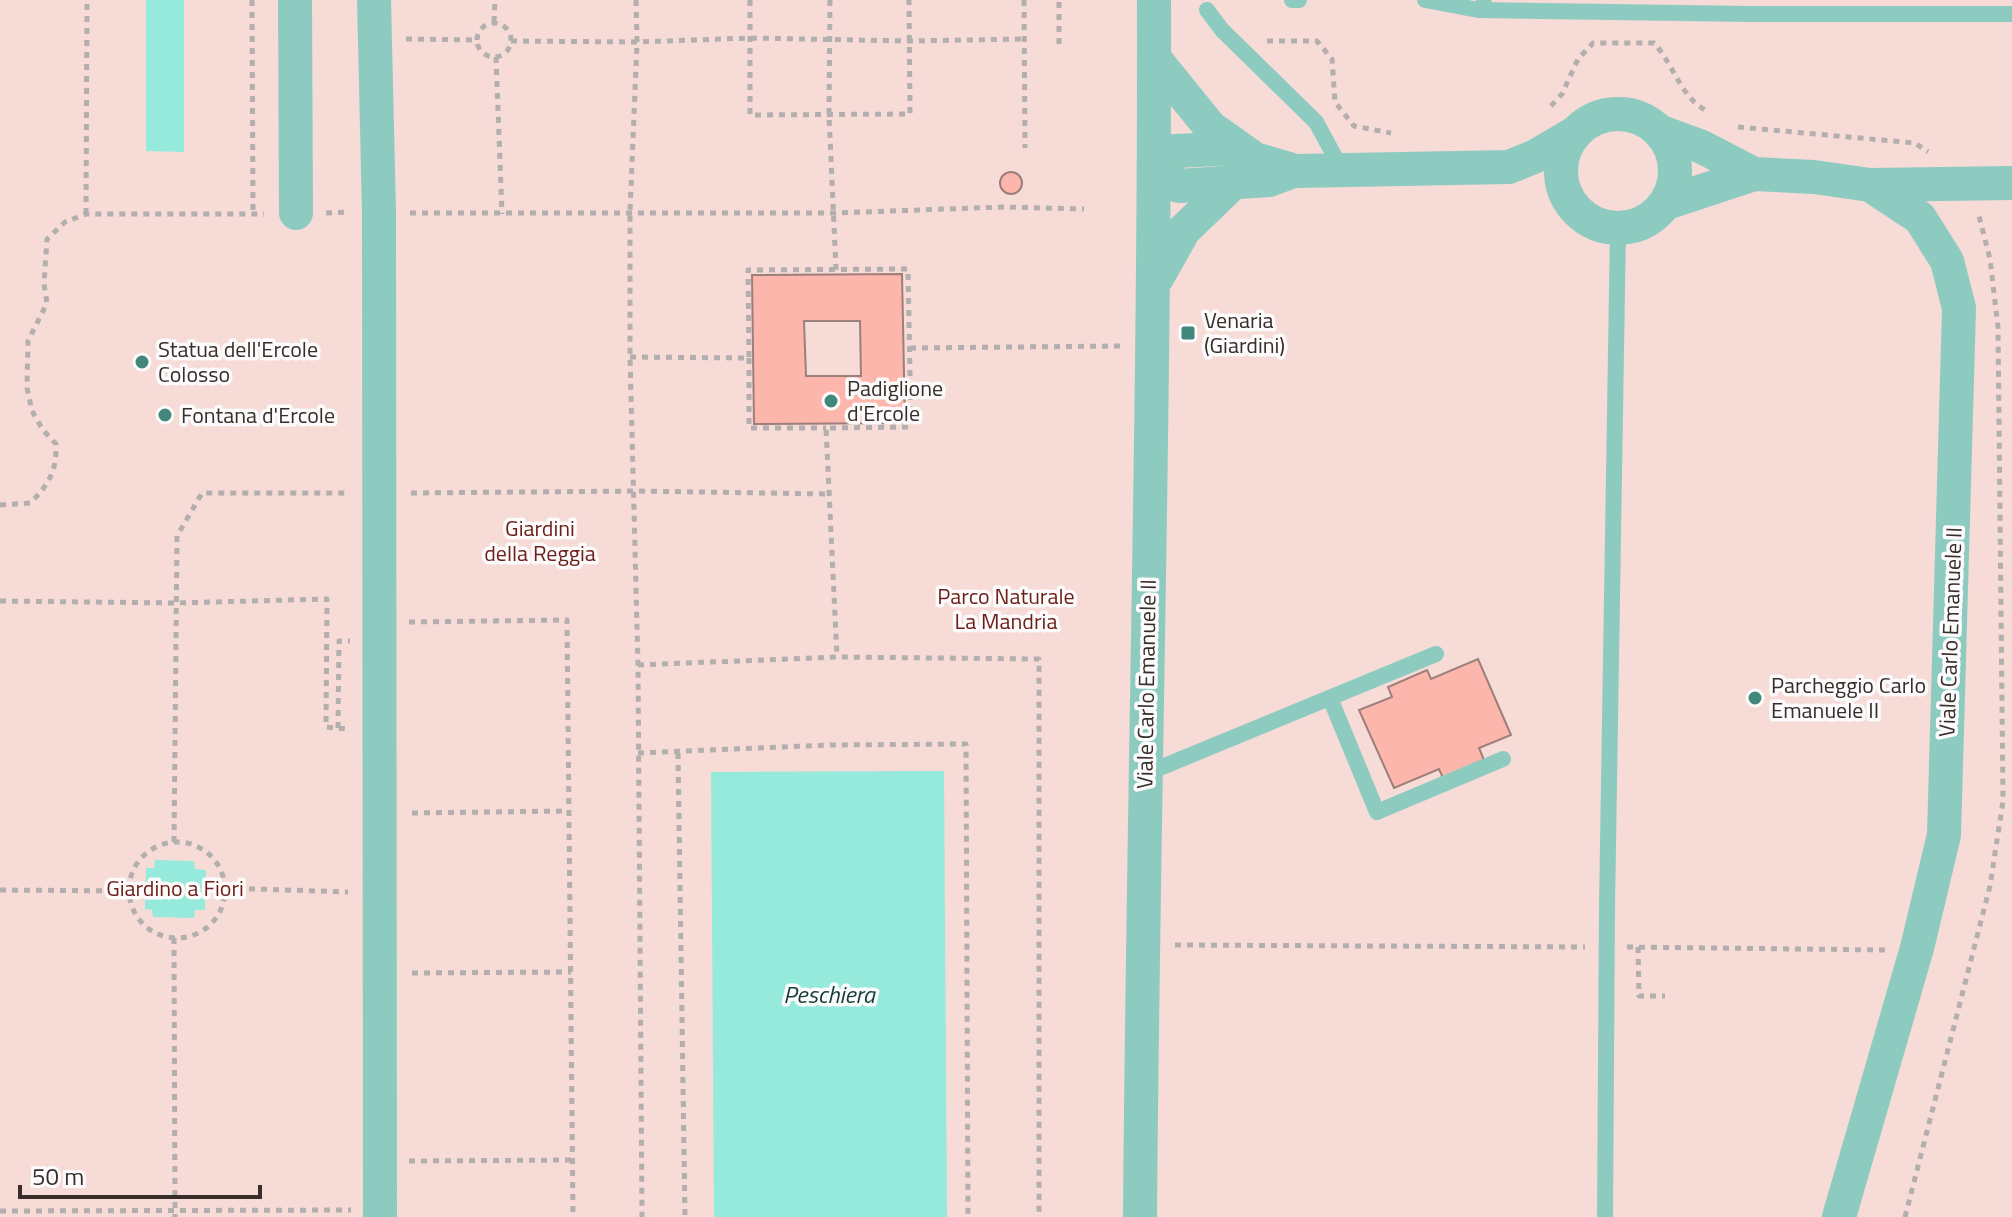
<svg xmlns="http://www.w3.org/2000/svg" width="2012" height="1217" font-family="'Titillium Web',sans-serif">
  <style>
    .green { fill: #f6dbd7 }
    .water { fill: #96eadc }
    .building { fill: #fdb6ac; stroke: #9c7f7a; stroke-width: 2; fill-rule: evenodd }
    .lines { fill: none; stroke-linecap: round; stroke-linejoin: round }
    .path { stroke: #b3afae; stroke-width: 5; stroke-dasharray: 6 6; stroke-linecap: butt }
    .lane { stroke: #8dcbc0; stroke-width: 16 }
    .street { stroke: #8dcbc0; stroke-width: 34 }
    .poi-dot { fill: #42877c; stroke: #fbfbfb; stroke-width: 3 }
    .labels { text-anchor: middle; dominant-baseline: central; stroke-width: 7; stroke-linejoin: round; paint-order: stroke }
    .poi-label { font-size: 22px; fill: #392d2b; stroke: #fbfbfb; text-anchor: start }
    .park-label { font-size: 22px; fill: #6d1d17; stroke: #fbfbfb }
    .street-label { font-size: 22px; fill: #392d2b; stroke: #fbfbfb }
    .water-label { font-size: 24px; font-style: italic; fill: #153d37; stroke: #fbfbfb }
  </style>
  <rect width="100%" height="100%" fill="#fbfbfb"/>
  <path class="green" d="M0,0h2012v1217h-2012z"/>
  <path class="water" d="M146,0h38v152l-38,-1z
    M944,771l3,446h-233l-3,-445z
    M155,860l39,1 1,8 11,1 -1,40h-10l-1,8 -41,-1 -1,-7 -7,-1 1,-41h8z"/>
  <path class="building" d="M1000 183a11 11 0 1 1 22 0a11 11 0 1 1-22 0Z
    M902,274l3,149 -151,1 -2,-149zM804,321h56l1,55h-55z
    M1478,659l33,76 -32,13 5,12 -41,18 -4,-9 -45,19 -35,-78 33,-13 -4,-10 39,-17 4,9z"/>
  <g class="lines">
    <path class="path" d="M252,0l1,215
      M636,0l1,42 -7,169v146l8,308 4,552
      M750,0v115l160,-1 -1,-114
      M830,0l-1,115 7,155
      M1024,0l1,148
      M494,22l1,-22
      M477 40a17 17 0 1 1 34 0a17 17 0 1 1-34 0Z
      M406,39l71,1
      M511,41l126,1 113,-4 159,3 115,-2
      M1267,41h50l15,18 3,43 19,24 37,7
      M1059,44v-44
      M496,57l6,157
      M1551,106l11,-12 16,-35 15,-16h61c20,22 27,55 53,68
      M1738,127l177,16 13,9
      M326,213l22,-1
      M410,213h425l168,-6 81,2
      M86,214l1,-214
      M910,348l211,-2
      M630,357l119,1 -1,-88 160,-1 3,158 -85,1 11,229
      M749,358v70h77
      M411,493l225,-2 193,3
      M0,505l30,-2c19,-18 27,-33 26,-59l-13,-14 -11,-19 -5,-23 1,-47 19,-38 -3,-19 3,-45 18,-17 21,-8h178
      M0,601l175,2 152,-4 -1,128 21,2
      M409,622l158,-2 6,597
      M638,665l199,-8 202,2v558
      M338,728l1,-87h11
      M638,753l189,-8 139,-1 2,473
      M678,753l7,464
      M412,813l155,-2
      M174,842l3,-306 25,-43h147
      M129 890a48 48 0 1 1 96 0a48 48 0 1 1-96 0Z
      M225,888l123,4
      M0,890l129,1
      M174,938l1,279
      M1175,945l410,2
      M1627,947l258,3
      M1638,947l1,49h26
      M412,973l159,-1
      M409,1161l163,-1
      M0,1211l351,-1
      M1905,1217l85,-331 13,-85 -5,-474 -8,-68 -11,-43"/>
    <path class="lane" d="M1292,0h7
      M1425,0l53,10 6,-6
      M1207,10l15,20 94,92 26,48
      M1478,10l274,4h260
      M1330,698l47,114 126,-53
      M1145,774l291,-120
      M1605,1217l2,-310 11,-679"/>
    <path class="street" d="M295,0l1,213
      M374,0l5,212 1,1005
      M1154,58l56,69 45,32 41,12 213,-4 27,-11 39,-23
      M1561 171a57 57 0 1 1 114 0a57 57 0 1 1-114 0Z
      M1661,132l41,15 52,27 60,3 56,8 50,33 27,43 12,47 -15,527 -27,113 -78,269
      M1154,152l84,-4
      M1154,166l25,20 90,-6 19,-7
      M1870,185l142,-2
      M1666,203l88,-29
      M1157,278l27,-48 52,-50
      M1140,1217c3,-406 15,-811 14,-1217"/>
  </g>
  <g class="poi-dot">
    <rect x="1180" y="325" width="16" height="16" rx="4"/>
    <circle cx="142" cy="362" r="8"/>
    <circle cx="831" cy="401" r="8"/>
    <circle cx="165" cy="415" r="8"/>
    <circle cx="1755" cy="698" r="8"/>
  </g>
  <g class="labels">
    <g class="poi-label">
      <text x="1204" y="320">Venaria<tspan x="1204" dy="25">(Giardini)</tspan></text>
      <text x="158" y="349">Statua dell'Ercole<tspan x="158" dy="25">Colosso</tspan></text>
      <text x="847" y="388">Padiglione<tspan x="847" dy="25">d'Ercole</tspan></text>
      <text x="181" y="415">Fontana d'Ercole</text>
      <text x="1771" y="685">Parcheggio Carlo<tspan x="1771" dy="25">Emanuele II</tspan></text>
    </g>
    <g class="park-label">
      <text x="540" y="528">Giardini<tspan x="540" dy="25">della Reggia</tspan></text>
      <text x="1006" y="596">Parco Naturale<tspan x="1006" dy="25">La Mandria</tspan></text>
      <text x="175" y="888">Giardino a Fiori</text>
    </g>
    <g class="street-label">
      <text transform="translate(1950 632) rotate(-88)">Viale Carlo Emanuele II</text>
      <text transform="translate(1146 684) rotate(-89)">Viale Carlo Emanuele II</text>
    </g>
    <g class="water-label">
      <text x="829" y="994">Peschiera</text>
    </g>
  </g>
  <path d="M20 1185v12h240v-12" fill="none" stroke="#392d2b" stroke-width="4"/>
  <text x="32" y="1185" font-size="24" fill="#392d2b" stroke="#fbfbfb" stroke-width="6" paint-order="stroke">50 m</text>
</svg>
